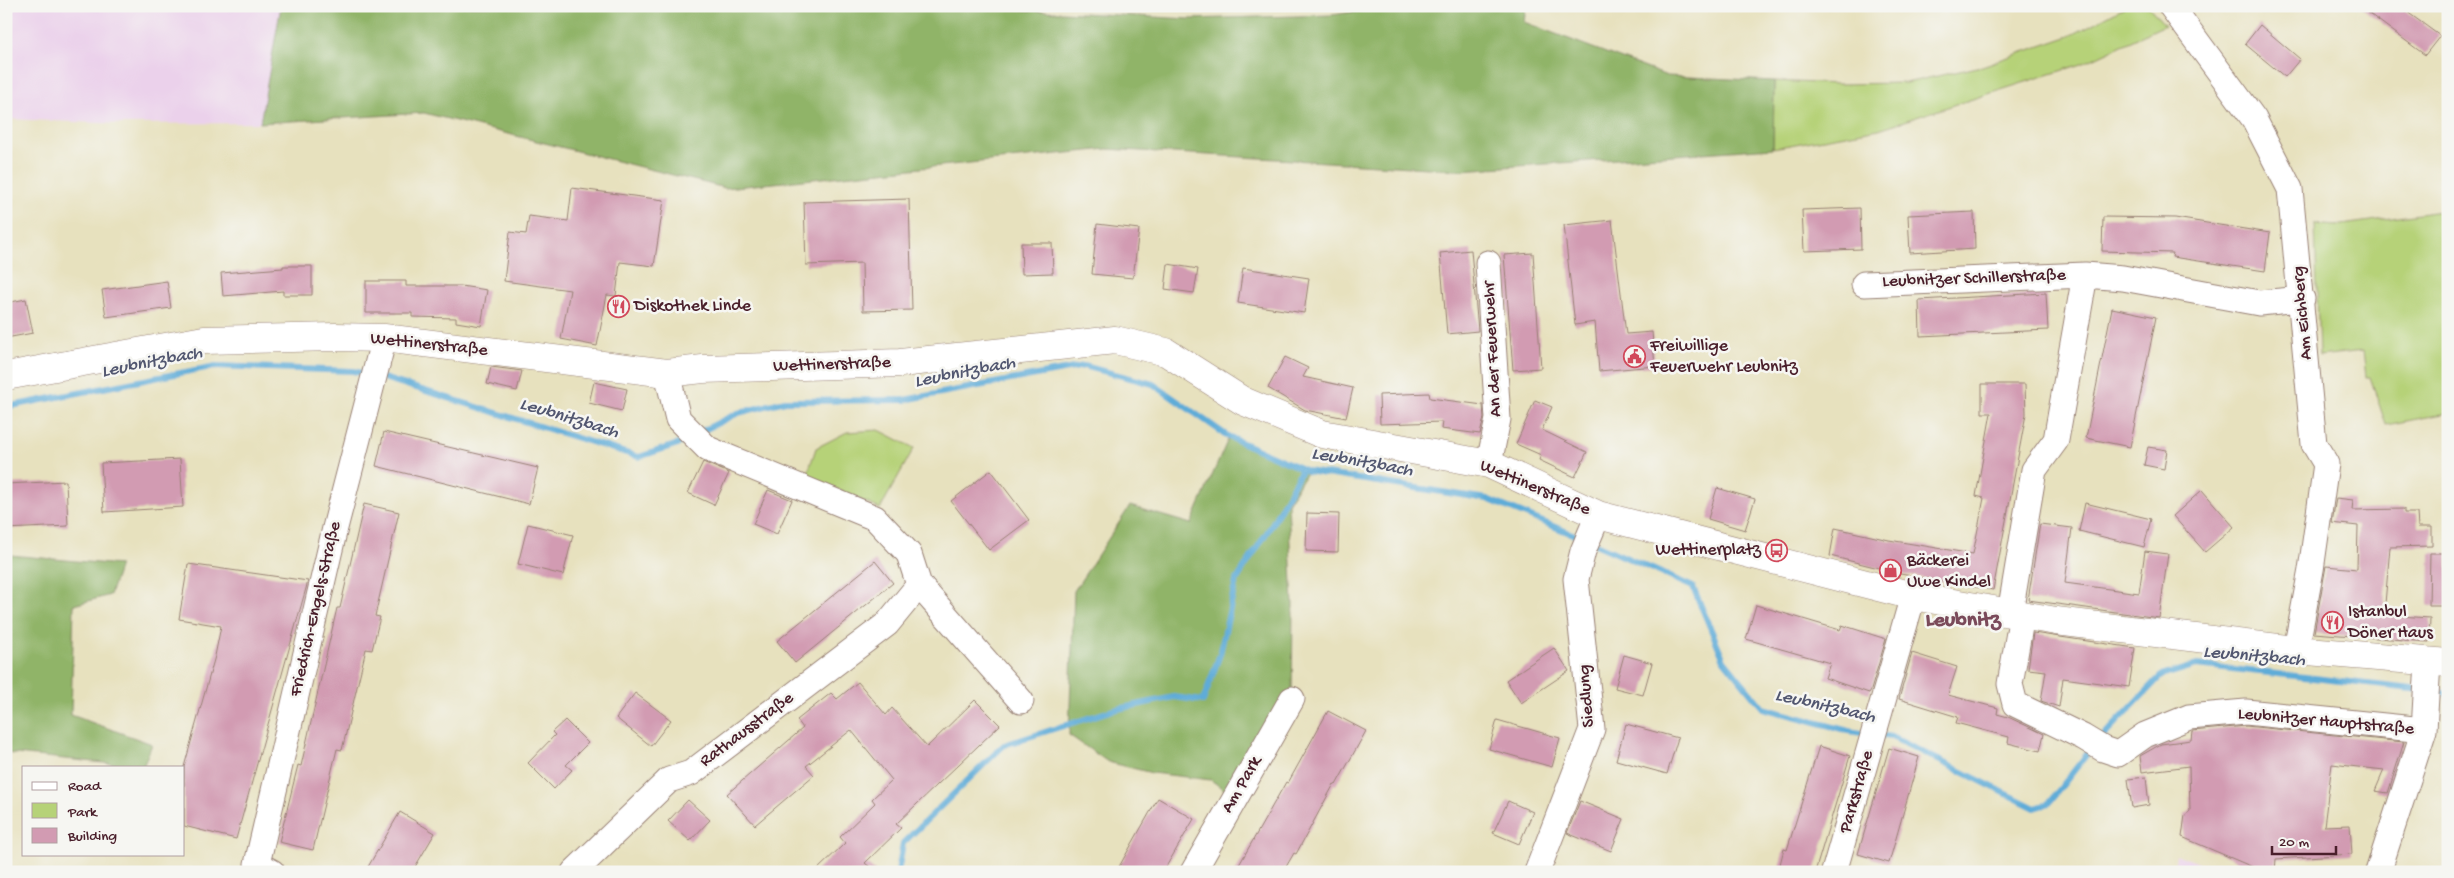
<svg xmlns="http://www.w3.org/2000/svg" width="2454" height="878" font-family="'Gochi Hand',sans-serif">
  <style>
    .built { fill: #ebd1eb }
    .green { fill: #b6d278; stroke: #807852 }
    .forest { fill: #90b468; stroke: #6d6a4a }
    .lines { fill: none; stroke-linecap: round; stroke-linejoin: round }
    .stream { stroke: #5eacd8; stroke-width: 6 }
    .building { fill: #d29bb2 }
    .street-casing { stroke: #988074; stroke-width: 27 }
    .secondary-casing { stroke: #988074; stroke-width: 29 }
    .street { stroke: #fff; stroke-width: 25 }
    .secondary { stroke: #fff; stroke-width: 28 }
    .labels { text-anchor: middle; dominant-baseline: central; stroke-width: 5; stroke-linejoin: round; paint-order: stroke }
    .street-label { font-size: 18px; fill: #4a1f2b; stroke: #f6f6f2 }
    .poi-label { font-size: 18px; fill: #4a1f2b; stroke: #f6f6f2; text-anchor: start }
    .water-label { font-size: 19px; font-style: italic; fill: #525770; stroke: #f6f6f2 }
    .district-label { font-size: 22px; font-weight: bold; fill: #7a4a5a; stroke: #f6f6f2 }
  </style>
  <rect width="100%" height="100%" fill="#f6f6f2"/>
  <filter id="ink" filterUnits="userSpaceOnUse"><feTurbulence type="fractalNoise" baseFrequency=".02" numOctaves="2"/><feDisplacementMap in="SourceGraphic" scale="10" xChannelSelector="R" yChannelSelector="G"/><feConvolveMatrix kernelMatrix="1 2 1 2 8 2 1 2 1" color-interpolation-filters="sRGB"/></filter>
  <filter id="wash" filterUnits="userSpaceOnUse"><feTurbulence type="fractalNoise" baseFrequency=".0096" numOctaves="4" result="noise"/><feDisplacementMap in="SourceGraphic" scale="20" xChannelSelector="R" yChannelSelector="G"/><feGaussianBlur stdDeviation="1.12" result="paint"/><feColorMatrix in="noise" values="0 0 0 0 0 0 0 0 0 0 0 0 0 0 0 0 0 1.4 0 .05"/><feComposite in="paint" operator="in"/></filter>
  <g filter="url(#wash)">
    <rect width="100%" height="100%" fill="#e7e1be"/>
    <path class="built" d="M6,6h275l-21,117 -140,1 -114,-5z
      M2176,854l43,18h-45z"/>
    <path class="green" d="M2126,6h22l17,19 -83,39 -203,65 -106,19 1,-67 64,3 68,-1 76,-17 88,-30z
      M2448,210v203l-62,12 -16,-48h-4l-3,-26 -44,5 -4,-132 20,2z
      M879,430l35,18 -34,61 -73,-34 9,-27 31,-16z"/>
    <path class="forest" d="M281,6h670l239,13 142,-4 63,-9h131l-2,16 143,54 107,5 -1,67 -312,22 -354,-21 -382,39 -301,-75 -164,10z
      M1229,437l78,34 -19,32 5,102 -1,94 -58,98 -23,-17 -59,-7 -44,-11 -39,-27 5,-144 56,-85 61,18z
      M10,555l110,10 -10,30 -36,10 -3,110 81,29 -9,23 -137,-14v-197z"/>
    <g class="lines">
      <path class="stream" d="M380,377l259,80 39,-13 11,-6
        M6,407l210,-41 137,5 17,4
        M698,433l40,-20 47,-12 119,-1 180,-34 69,18 76,53 78,34 180,28 95,39
        M1591,542l102,45 31,73 39,48 86,23 19,3
        M2431,691l17,3
        M1877,735l15,2 143,71 13,-4 43,-55
        M2100,740l61,-64 36,-11 224,25
        M898,872l5,-29 101,-98 109,-35 61,-13 29,4 17,-47 16,-73 35,-55 31,-57"/>
    </g>
    <g id="blocks">
      <path class="building" d="M2359,6h40l41,30 -15,19z
        M2260,25l40,34 -15,18 -40,-33z
        M572,188l92,12 -10,66 -34,-4 -4,34 -9,-1 -10,51 -36,-7 9,-49 -66,-9 6,-49 16,2 3,-18 39,5z
        M909,199l3,111 -49,1 -1,-48 -56,2 -2,-63z
        M1860,208l1,41 -57,2 -2,-41z
        M1974,212l1,37 -65,4 -2,-38z
        M2103,217l72,1 95,15 -5,38 -93,-14 1,-4 -71,-2z
        M1612,220l14,114 26,-2 3,34 -56,5 -4,-49 -20,3 -11,-100z
        M1097,224l42,5 -6,49 -41,-4z
        M1021,243h31l1,30 -31,1z
        M1471,250l7,81 -31,3 -7,-81z
        M1533,253l8,115 -28,2 -9,-115z
        M1168,264l30,5 -4,24 -29,-4z
        M283,266h29v29h-29v-4l-60,5 -2,-23 62,-5z
        M1243,268l66,10 -5,35 -66,-10z
        M167,281l4,27 -65,9 -4,-27z
        M366,281h40v5h55l26,4 -6,36 -25,-4v-4l-44,-1v-4h-46z
        M2046,293l2,37 -128,6 -1,-36z
        M26,299l7,34 -27,5v-35z
        M2112,308l44,9 -26,130 -44,-9z
        M1285,357l23,11 -5,9 50,11 -7,30 -41,-8 -37,-22z
        M491,367l31,4 -5,20 -30,-7z
        M594,382l33,7 -5,22 -33,-8z
        M1982,384h43l1,30 -33,176 -110,-19v-2l-53,-13 5,-28 54,12 84,14 11,-56 -8,-2 15,-83h-9z
        M1429,393l1,5 53,7 1,13 -4,16 -39,-5 1,-7 -62,2 -1,-29z
        M1535,400l17,7 -10,23 45,22 -12,25 -36,-17 2,-5 -25,-11z
        M384,432l154,36 -9,36 -153,-38z
        M2148,447l19,3 -3,19 -20,-4z
        M180,459l3,48 -79,5 -3,-49z
        M703,462l26,11 -15,32 -26,-12z
        M991,470l38,50 -40,30 -38,-49z
        M66,481l2,45 -62,3v-45z
        M1717,488l38,11 -10,31 -37,-11z
        M768,490l24,10 -15,34 -24,-10z
        M2202,490l32,37 -29,25 -32,-36z
        M2336,498l17,2 -1,10 52,-1v4h13l1,14h14v19l-42,1 -6,68 46,3 -1,24 -115,-9 12,-67 31,3 1,-43 -26,-3z
        M2085,503l66,16 -7,28 -65,-16z
        M364,504l35,8 -24,104 5,1 -8,33 -6,-1 -24,101 -5,-1 -24,101 -34,-8 19,-77 3,1 36,-158h3z
        M1307,513l32,1 -1,38 -32,-1z
        M528,524l45,11 -10,40 -45,-11z
        M2040,524l32,4 -7,55 74,10 6,-42 23,3 -9,64 -131,-18z
        M2430,553h18v53h-19z
        M875,561l18,22 -98,80 -18,-22z
        M188,564l120,17 -72,258 -52,-13v-59l31,-111 6,-30 -42,-7z
        M1756,605l84,25 2,-5 44,14 -15,51 -2,3 -44,-15 5,-15 -84,-24z
        M2033,633l102,15 -6,39 -66,-9 -4,29 -18,-6 5,-30 -18,-2z
        M1554,648l15,23 -48,32 -15,-23z
        M1912,653l45,14 -9,28 50,13 -1,6 11,3 36,17 -4,17 -32,-8 1,-6 -53,-14 2,-6 -59,-18z
        M1624,655l28,8 -9,32 -28,-7z
        M858,682l28,33 6,-7 35,39 48,-47 25,25 -104,99 5,4 -36,35 11,9h-61l30,-29 -5,-6 35,-34 -3,-4 20,-19 -41,-50 -45,36 8,9 -59,50 -28,-31 76,-66 -6,-8 34,-27 6,6z
        M635,693l36,27 -20,26 -35,-28z
        M1328,711l38,20 -30,54 -2,-1 -38,70 -2,-1 -11,19h-48l51,-90 2,1z
        M565,720l23,23 -22,22 6,5 -18,19 -26,-26 27,-28 -3,-3z
        M1497,720l63,18 -8,29 -63,-18z
        M1626,724l52,14 -11,36 -51,-14z
        M2246,726l158,16 -16,51 -13,-2 9,-21 -52,-6 -8,62 26,-1 2,29 -76,5 -1,13h-21l1,-4 -73,-31 3,-22 5,-4 -1,-45 -47,6 -2,-16 21,-12 30,-4 1,-9z
        M1819,746l31,10 -35,116h-37l6,-23 3,1z
        M1889,748l30,9 -30,106 -31,-9z
        M2146,777l3,28 -17,3 -4,-29z
        M1158,798l36,21 -31,53h-47z
        M688,800l22,20 -20,21 -22,-20z
        M1508,801l25,11 -14,32 -26,-11z
        M1580,801l44,18 -13,32 -44,-18z
        M400,812l35,21 -23,39h-47z"/>
    </g>
  </g>
  <g filter="url(#ink)">
    <use href="#blocks" fill-opacity="0" stroke="#988074" stroke-width="1"/>
    <g class="lines">
      <defs>
        <path id="street" d="M2171,6l83,113 36,70 24,255 12,20 -15,106 -15,80
          M1488,263l10,156 -9,45
          M1864,284l221,-9
          M919,585l102,116
          M2010,613l24,-143 22,-30 29,-165 38,3 136,25 43,-4
          M2022,615l-12,69 5,20 68,33 20,12 15,5 27,-19 44,-18 57,-5 178,18
          M272,872l-15,-8 78,-336 49,-190
          M574,872l95,-92 22,-7 196,-149 32,-39 -10,-31 -34,-36 -167,-69 -30,-30 -11,-46
          M1193,872l99,-173
          M1537,872l55,-143 -16,-150 7,-28 15,-36
          M1834,872l79,-276
          M2378,872l46,-142 4,-68"/>
        <path id="secondary" d="M6,376l198,-36 131,-3 49,1 283,35 36,-4 197,-6 215,-23 51,12 77,49 79,33 167,30 109,51 315,81 143,25 240,29 152,13"/>
      </defs>
      <use href="#street" class="street-casing"/>
      <use href="#secondary" class="secondary-casing"/>
      <use href="#street" class="street"/>
      <use href="#secondary" class="secondary"/>
    </g>
  </g>
  <defs>
    <symbol id="restaurant-ring" viewBox="-11 -11 22 22"><circle r="9.5" fill="#f6f6f2" stroke="#d1495b" stroke-width="1.5"/><path d="M-5-6h1v4h1v-4h1v4h1v-4h1v5L-1.5 .5V6h-2V.5L-5-1ZM5-6V6H3V1.5H1.5Q1.5-4 5-6Z" fill="#d1495b"/></symbol>
    <symbol id="civic-ring" viewBox="-11 -11 22 22"><circle r="9.5" fill="#f6f6f2" stroke="#d1495b" stroke-width="1.5"/><path d="M-.6-6.5H3V-4.5H.6V-3L4-1V1h2V6H-6V1h2V-1L-.6-3ZM-1.2 2.5V6h2.4V2.5Z" fill="#d1495b"/></symbol>
    <symbol id="bus-ring" viewBox="-11 -11 22 22"><circle r="9.5" fill="#f6f6f2" stroke="#d1495b" stroke-width="1.5"/><path d="M-5-6H5V4H4V6H2V4H-2V6H-4V4H-5ZM-3.5-4V0h7V-4ZM-3.5 1.2v1.5H-2V1.2ZM2 1.2v1.5H3.5V1.2Z" fill="#d1495b"/></symbol>
    <symbol id="shop-ring" viewBox="-11 -11 22 22"><circle r="9.5" fill="#f6f6f2" stroke="#d1495b" stroke-width="1.5"/><path d="M-5-2.5h2.3a2.7 3.5 0 0 1 5.4 0H5L5.5 6h-11ZM-1.5-2.5h3a1.5 2.3 0 0 0-3 0Z" fill="#d1495b"/></symbol>
  </defs>
  <g fill-rule="evenodd">
    <use href="#restaurant-ring" x="606" y="294" width="25" height="25"/>
    <use href="#civic-ring" x="1622" y="344" width="25" height="25"/>
    <use href="#bus-ring" x="1764" y="538" width="25" height="25"/>
    <use href="#shop-ring" x="1878" y="558" width="25" height="25"/>
    <use href="#restaurant-ring" x="2320" y="610" width="25" height="25"/>
  </g>
  <g class="labels">
    <g class="street-label">
      <text transform="translate(1974 279) rotate(-2)">Leubnitzer Schillerstraße</text>
      <text transform="translate(2303 313) rotate(-95)">Am Eichberg</text>
      <text transform="translate(429 345) rotate(6)">Wettinerstraße</text>
      <text transform="translate(1493 349) rotate(-93)">An der Feuerwehr</text>
      <text transform="translate(832 365) rotate(-2)">Wettinerstraße</text>
      <text transform="translate(1535 488) rotate(23)">Wettinerstraße</text>
      <text transform="translate(316 609) rotate(-77)">Friedrich-Engels-Straße</text>
      <text transform="translate(1587 696) rotate(-94)">Siedlung</text>
      <text transform="translate(2326 722) rotate(5)">Leubnitzer Hauptstraße</text>
      <text transform="translate(747 730) rotate(-37)">Rathausstraße</text>
      <text transform="translate(1242 785) rotate(-60)">Am Park</text>
      <text transform="translate(1857 792) rotate(-74)">Parkstraße</text>
    </g>
    <g class="poi-label">
      <text x="634" y="306">Diskothek Linde</text>
      <text x="1650" y="346">Freiwillige<tspan x="1650" dy="21">Feuerwehr Leubnitz</tspan></text>
      <text x="1761" y="550" text-anchor="end">Wettinerplatz</text>
      <text x="1907" y="561">Bäckerei<tspan x="1907" dy="21">Uwe Kindel</tspan></text>
      <text x="2348" y="612">Istanbul<tspan x="2348" dy="21">Döner Haus</tspan></text>
    </g>
    <g class="water-label">
      <text transform="translate(152 363) rotate(-11)">Leubnitzbach</text>
      <text transform="translate(965 373) rotate(-11)">Leubnitzbach</text>
      <text transform="translate(569 419) rotate(17)">Leubnitzbach</text>
      <text transform="translate(1362 463) rotate(10)">Leubnitzbach</text>
      <text transform="translate(2254 657) rotate(5)">Leubnitzbach</text>
      <text transform="translate(1825 707) rotate(13)">Leubnitzbach</text>
    </g>
    <g class="district-label">
      <text x="1963" y="621">Leubnitz</text>
    </g>
  </g>
  <rect width="2454" height="878" fill="none" stroke="#f6f6f2" stroke-width="25"/>
  <rect x="22" y="766" width="162" height="90" fill="#f6f6f2" stroke="#b1a0a2"/>
  <rect x="32" y="782" width="25" height="8" fill="#ffffff" stroke="#b1a0a2"/>
  <text x="68" y="790" font-size="15" fill="#4a1f2b">Road</text>
  <rect x="32" y="803" width="25" height="15" fill="#b6d278" stroke="#b1a0a2"/>
  <text x="68" y="816" font-size="15" fill="#4a1f2b">Park</text>
  <rect x="32" y="828" width="25" height="15" fill="#d29bb2" stroke="#b1a0a2"/>
  <text x="68" y="840" font-size="15" fill="#4a1f2b">Building</text>
  <path d="M2272 846v8h64v-8" fill="none" stroke="#4a1f2b" stroke-width="2.5"/>
  <text x="2279" y="846" font-size="15" fill="#4a1f2b" stroke="#f6f6f2" stroke-width="4" paint-order="stroke">20 m</text>
</svg>
